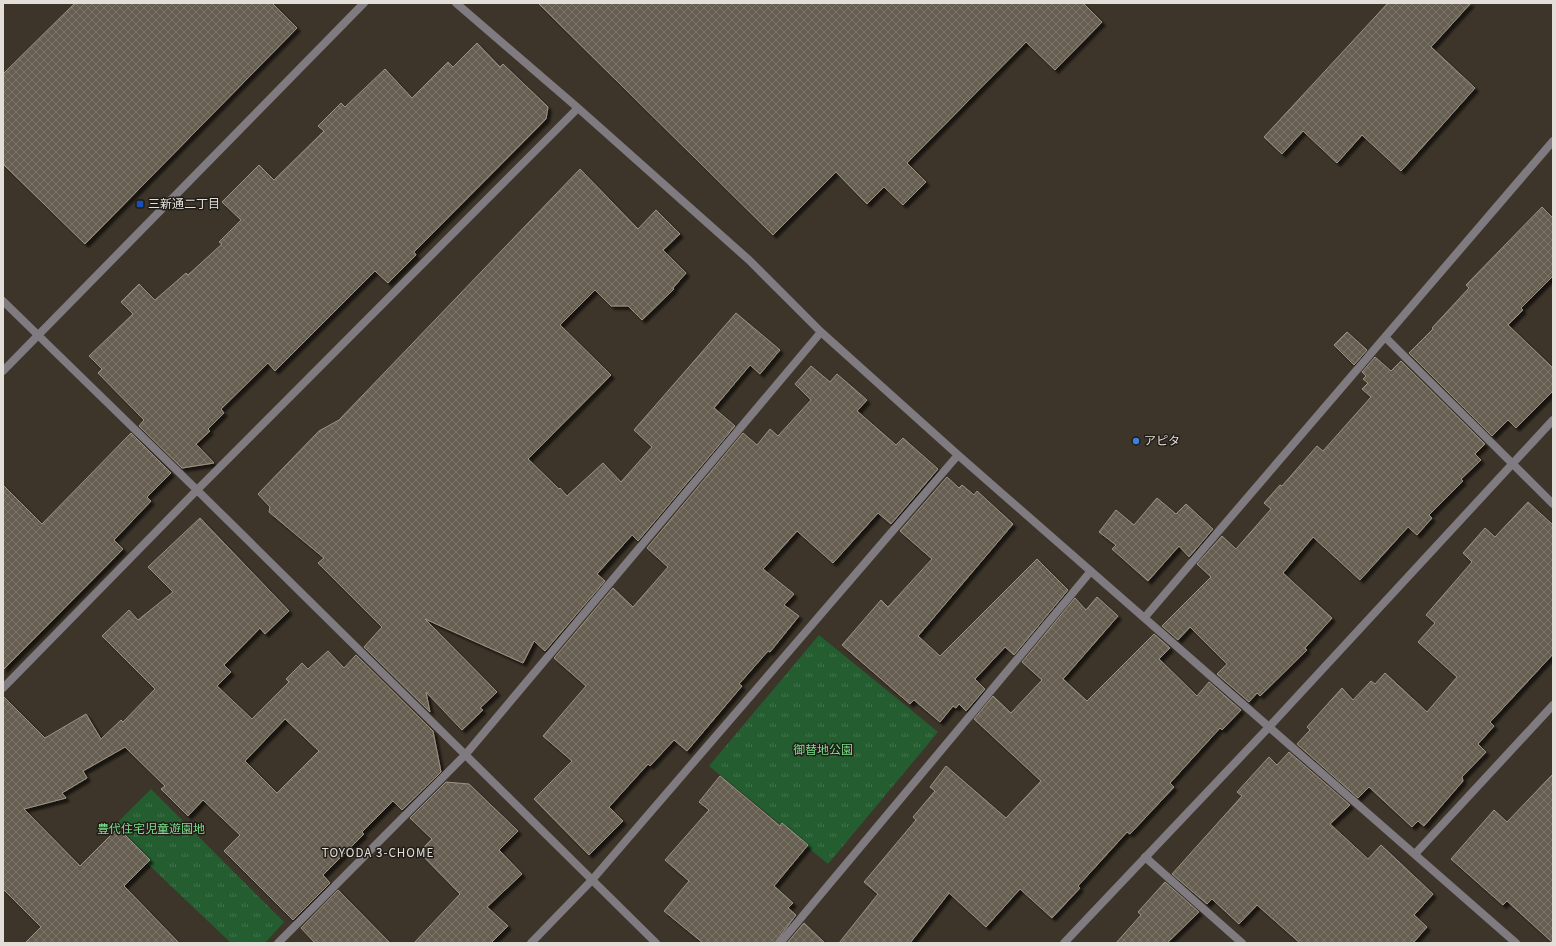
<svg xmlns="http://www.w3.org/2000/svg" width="1556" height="946" font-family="'Source Sans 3','Noto Sans JP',sans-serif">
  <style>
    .grass { fill: url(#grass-tufts) }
    .building { fill: url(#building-cross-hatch); stroke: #9d9486; fill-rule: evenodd; filter: url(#shadow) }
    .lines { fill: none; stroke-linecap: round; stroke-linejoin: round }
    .minor { stroke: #807b80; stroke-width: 8 }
    .tertiary { stroke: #807b80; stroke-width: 8 }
    .transit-dot { fill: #1a4fb4; stroke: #211d18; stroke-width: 1.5 }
    .shop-dot { fill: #3f7fe0; stroke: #211d18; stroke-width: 1.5 }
    .labels { text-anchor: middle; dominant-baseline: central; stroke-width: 3; stroke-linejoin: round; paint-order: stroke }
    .poi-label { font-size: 12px; fill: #e3ded7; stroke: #211d18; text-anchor: start }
    .park-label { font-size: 12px; fill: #7be08b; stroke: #211d18 }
    .neighbourhood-label { font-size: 13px; letter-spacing: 1px; fill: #e3ded7; stroke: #211d18 }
  </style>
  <defs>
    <pattern id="grass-tufts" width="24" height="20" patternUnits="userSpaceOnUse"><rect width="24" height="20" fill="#245d30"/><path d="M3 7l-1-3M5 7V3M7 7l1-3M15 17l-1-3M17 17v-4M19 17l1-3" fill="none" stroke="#44744d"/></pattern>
    <pattern id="building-cross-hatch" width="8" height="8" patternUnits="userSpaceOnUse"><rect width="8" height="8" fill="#665e51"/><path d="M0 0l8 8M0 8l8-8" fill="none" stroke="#7c7569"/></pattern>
    <filter id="shadow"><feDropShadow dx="3.5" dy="3.5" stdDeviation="1" flood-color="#0009"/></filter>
  </defs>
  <rect width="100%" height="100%" fill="#3d3529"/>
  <path class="grass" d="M819,635l119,97 -110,132 -119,-98z
    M151,789l133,133 -19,21h-34l-120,-114z"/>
  <path class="building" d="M75,3h197l25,25 -212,216 -82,-80v-90z
    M538,3h545l19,19 -47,48 -29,-28 -119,121 19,19 -23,23 -19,-18 -17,17 -31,-32 -63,63z
    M1388,3h83l-40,44 44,41 -74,83 -39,-36 -25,28 -34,-32 -21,23 -18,-17z
    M477,43l23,24 3,-3 45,43 -2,12 -132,133 2,3 -28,28 -13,-12 -100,100 -7,-8 -47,46 3,4 -16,16 2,2 -14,13 18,19 -32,5 -43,-42 5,-6 -46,-47 4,-4 -13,-13 44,-42 -12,-12 18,-18 16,16 31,-27 2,2 34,-31 -3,-2 22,-22 -19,-18 37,-37 15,15 50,-49 -6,-5 23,-23 4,4 40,-38 27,29 36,-36 5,5z
    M580,169l58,60 18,-19 24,24 -17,16 23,23 -13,15 1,1 -32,31 -14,-14h-17l-16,-16 -35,35 51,50 -83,84 31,30 1,-1 7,8 36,-33 18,19 31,-35 -18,-17 102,-117 44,37 -20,24 -10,-9 -36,43 21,18 -97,115 -6,-6 -35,39 8,7 -60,70 -11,-10 -11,22 -98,-44 72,73 -17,16 3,2 -21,20 -36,-38 4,20 -66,-65 18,-20 -64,-64 6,-5 -55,-46 1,-5 -12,-13 61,-63 20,-11z
    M1542,207l11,11v58l-32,32 2,2 -15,15 45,43v23l-37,37 -8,-8 -16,16 -83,-83 24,-24 -1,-1 37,-40 -3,-3z
    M1347,332l20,18 -13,15 -20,-20z
    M1375,357l16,14 10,-10 84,83 -10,10 6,6 -20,19 2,2 -34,34 3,3 -15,17 -9,-8 -48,53 -47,-43 -30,36 49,45 -27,30 2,2 -47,46 -3,-3 -8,9 -32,-28 10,-10 -37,-37 -12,13 -16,-14 49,-49 -14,-13 25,-28 14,13 35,-40 -7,-6 16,-18 2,1 35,-40 6,5 48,-54 -9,-8 6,-6 -5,-4 3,-3 -4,-4z
    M811,366l19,16 7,-8 30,26 -10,11 39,34 7,-7 35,31 -47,55 -13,-11 -45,50 -36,-32 -34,38 31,25 -10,11 15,11 -29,36 -2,-1 -29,33 3,2 -55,65 -13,-11 -24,26 -2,-2 -39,43 14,14 -34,34 -55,-56 38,-38 -29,-25 43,-50 -32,-28 59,-70 20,19 35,-40 -21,-19 96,-115 14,12 13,-16 8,7 33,-36 -16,-16z
    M131,433l40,40 -24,24 4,4 -37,39 9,9 -120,121v-185l39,39z
    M947,477l12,11 3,-3 12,10 3,-4 36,33 -95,112 22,20 97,-97 31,31 -54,65 -9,-8 -30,32 10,10 -19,22 -7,-7 -3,4 -3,-2 -13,16 -26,-22 -4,4 -68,-59 39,-45 7,7 44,-48 -32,-28z
    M1157,498l19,16 10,-10 27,25 -24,28 -10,-11 -31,35 -36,-32 4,-4 -17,-13 17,-22 18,15z
    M1528,502l25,23v129l-63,68 4,4 -16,18 8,8 -24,25 1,4 -39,45 -6,-5 -6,6 -43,-40 -11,11 -61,-54 13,-14 -3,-3 35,-39 11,12 18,-19 4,3 10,-11 42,39 30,-35 -39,-35 17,-19 -9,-8 46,-53 -9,-9 22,-25 10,9z
    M200,518l89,93 -24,23 -5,-6 -36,37 7,7 -14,14 35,33 37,-37 -3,-3 16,-16 6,6 20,-18 16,17 12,-13 77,76 8,41 -39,38 -9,-9 -31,31 2,2 -41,41 7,8 -37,37 -69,-69 16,-16 -37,-35 -15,16 -27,-27 4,-3 -40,-39 -42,24 4,7 -25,15 4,5 -42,11 56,57 38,-38 32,32 -26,26 55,57h-154l16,-16 -38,-38v-193l42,42 41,-24 15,25 20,-19 2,2 32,-33 -53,-53 27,-26 9,10 35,-28 -25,-25zM285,719l34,32 -42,42 -32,-32z
    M1097,597l21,19 -55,63 24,22 67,-67 16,14 -11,11 38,37 12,-14 32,28 -19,20 -2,-2 -50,55 4,4 -44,47 -3,-2 -49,54 2,2 -28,30 -32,-29 -34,38 -37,-34 -39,50h-71l39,-49 -14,-12 52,-62 -3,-3 22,-26 -5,-4 16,-21 60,52 35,-37 -67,-62 19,-23 18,17 31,-33 -20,-18 53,-64 11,12z
    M1289,752l61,53 -20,19 38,35 13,-14 52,49 -19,21 13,12 -14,16h-113l-43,-38 -18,19 -27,-25 -5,5 -35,-30 70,-78 -5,-4 32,-35 8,8z
    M1553,774v169l-46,-42 -4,4 -52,-46 43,-49 13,12z
    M720,776l60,50 2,-3 26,22 -34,41 19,17 -5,5 8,7 -21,28h-72l-39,-32 25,-30 -24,-21 44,-50 -10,-8z
    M446,782l23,2 49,47 -19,19 23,24 -35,33 21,19 -17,17h-77l46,-49 -41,-42 13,-13 -22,-21z
    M1165,882l34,30 -32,31h-51l25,-28 -3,-3z
    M338,890l52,53h-75l-14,-15z
    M804,923l21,20h-38z"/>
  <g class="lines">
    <path class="minor" d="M456,3l122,105 171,152 72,72 137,123 558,488
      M3,301l194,189 459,453
      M1386,338l167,166
      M1145,617l408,-476
      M3,688l194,-198 381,-382
      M1415,854l138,-149
      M1145,857l97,86
      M278,943l188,-189 355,-422
      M531,943l61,-63 366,-425
      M780,943l311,-372"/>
    <path class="tertiary" d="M3,371l361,-368
      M1064,943l205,-216 284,-307"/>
  </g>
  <rect class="transit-dot" x="136" y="200" width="8" height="8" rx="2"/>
  <circle class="shop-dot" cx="1136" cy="441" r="4"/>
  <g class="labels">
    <g class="poi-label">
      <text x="148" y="204">三新通二丁目</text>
      <text x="1144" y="441">アピタ</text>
    </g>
    <g class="park-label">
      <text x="823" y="750">御替地公園</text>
      <text x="151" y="829">豊代住宅児童遊園地</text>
    </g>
    <g class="neighbourhood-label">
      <text x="378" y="853">TOYODA 3-CHOME</text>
    </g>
  </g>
  <rect width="1556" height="946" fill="none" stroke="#e3ded7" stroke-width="8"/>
</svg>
